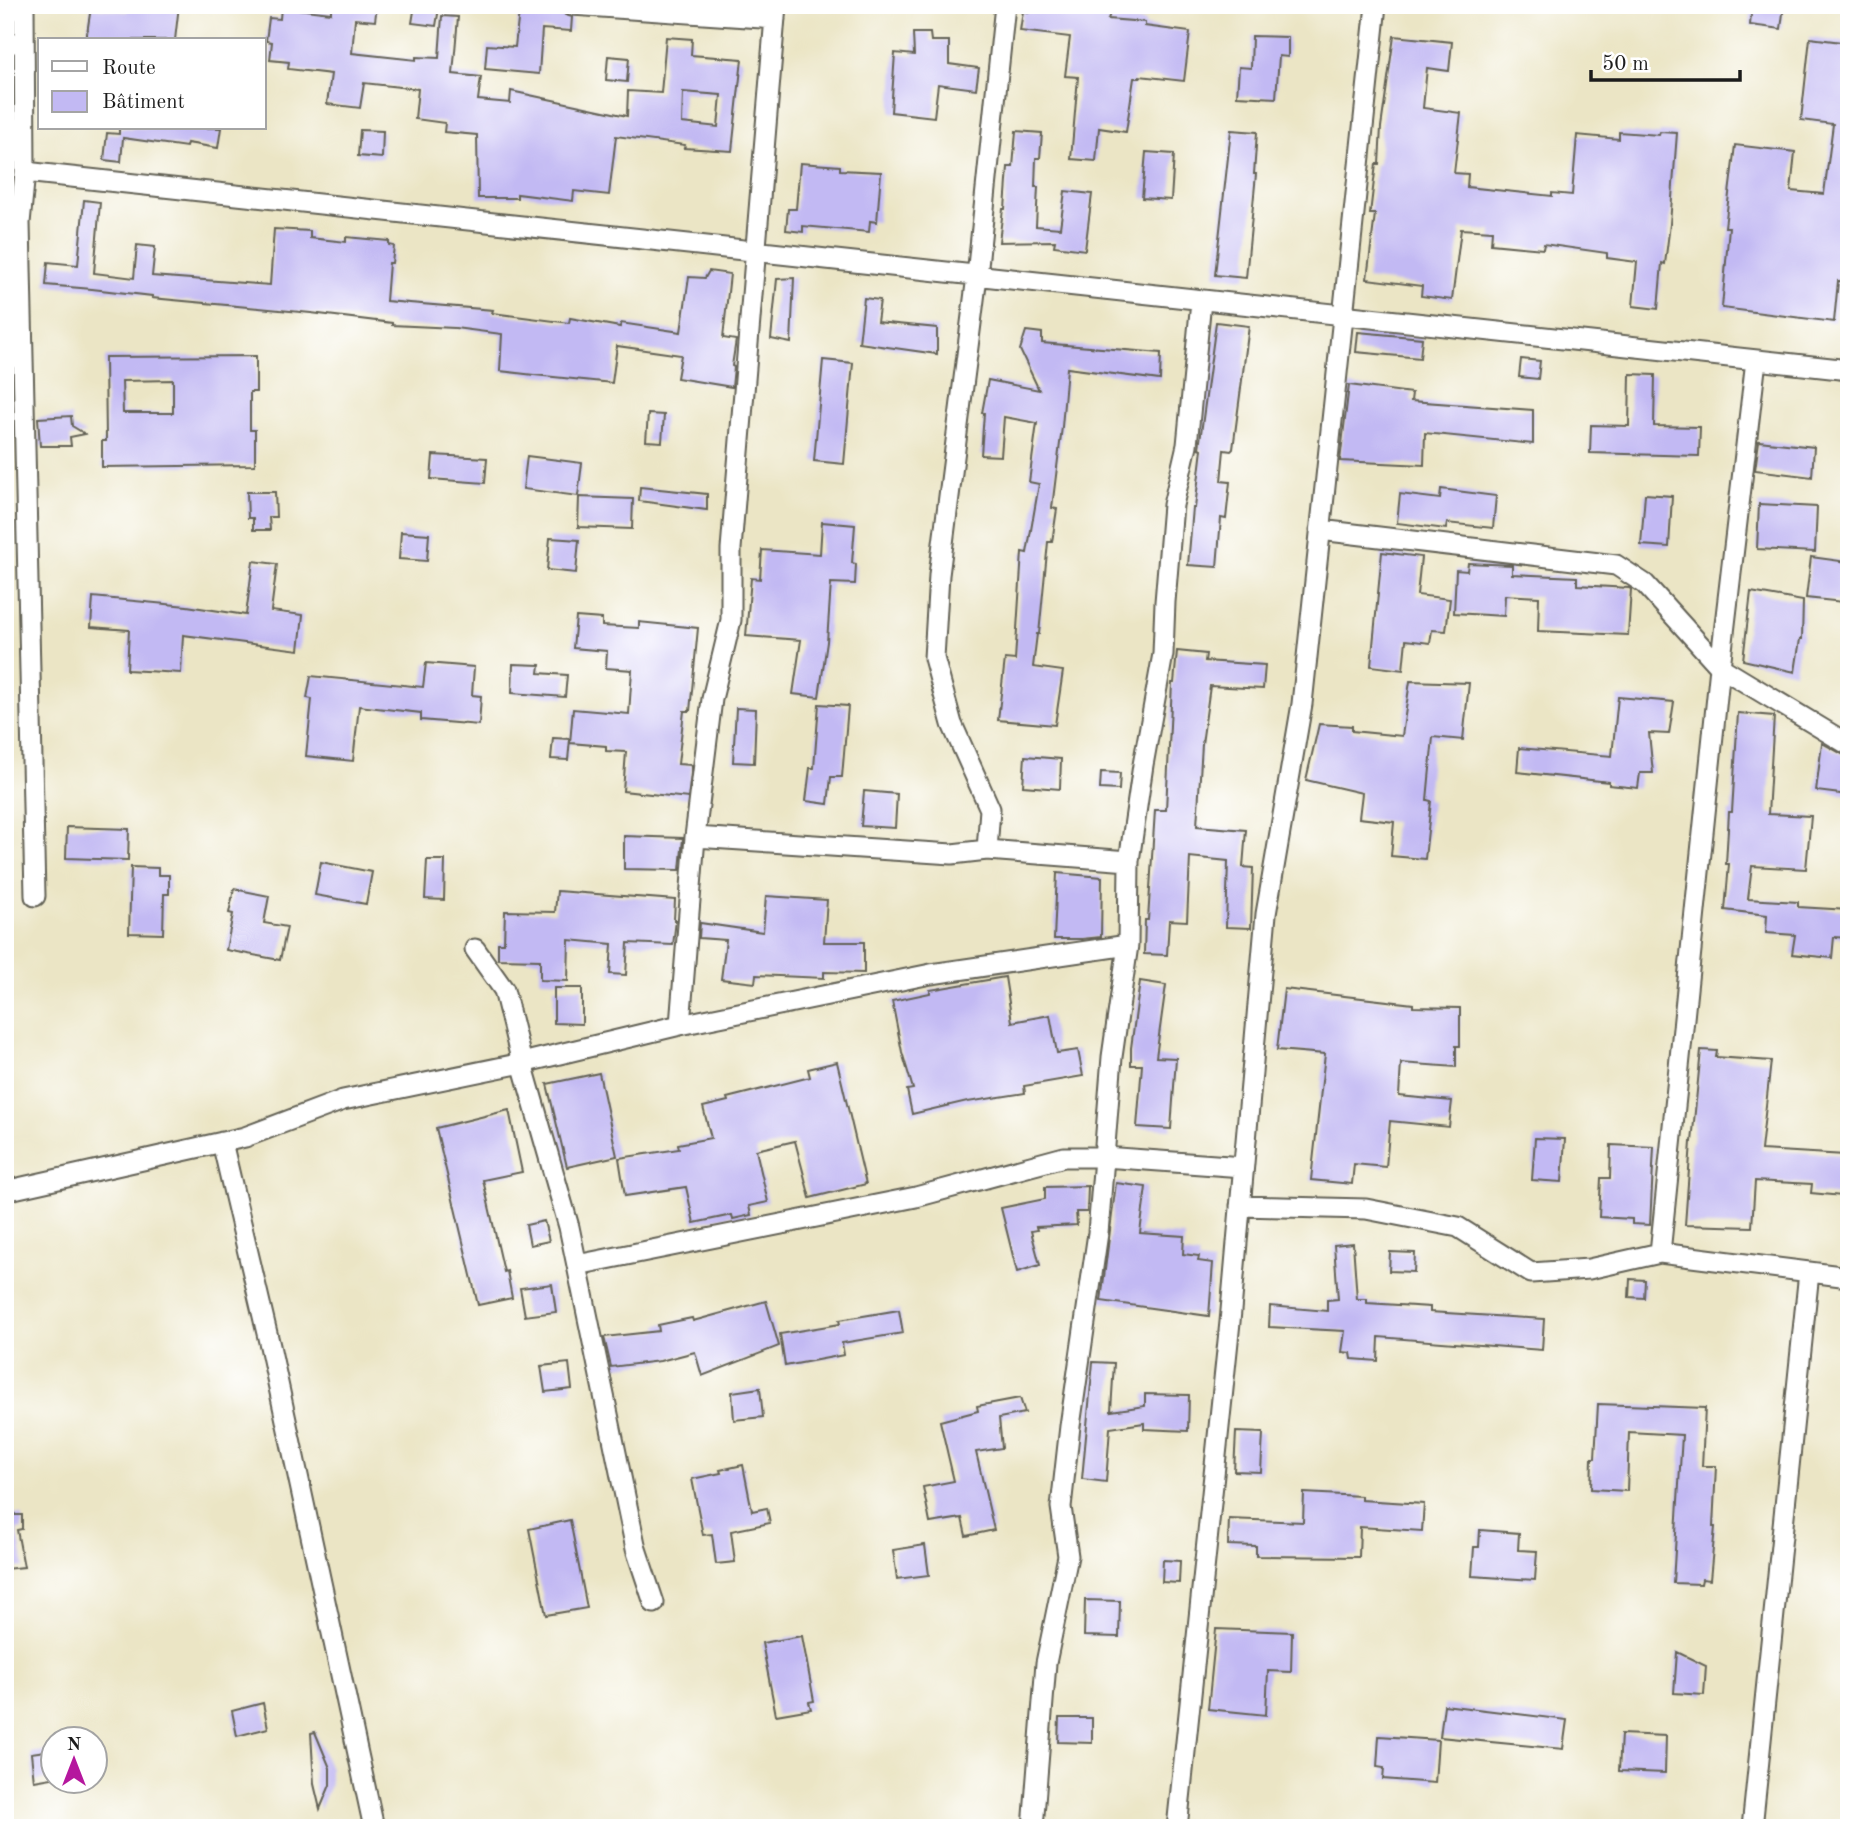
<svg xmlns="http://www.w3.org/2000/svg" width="1854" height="1833" font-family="'Old Standard TT',serif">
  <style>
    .building { fill: #c2b9f3; fill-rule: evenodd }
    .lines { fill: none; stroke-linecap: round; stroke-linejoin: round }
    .minor-casing { stroke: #646257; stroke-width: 23 }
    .minor { stroke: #fff; stroke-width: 19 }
  </style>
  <rect width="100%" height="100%" fill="#fff"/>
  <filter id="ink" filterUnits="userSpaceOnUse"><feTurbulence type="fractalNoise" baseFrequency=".0143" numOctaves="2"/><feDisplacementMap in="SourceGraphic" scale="14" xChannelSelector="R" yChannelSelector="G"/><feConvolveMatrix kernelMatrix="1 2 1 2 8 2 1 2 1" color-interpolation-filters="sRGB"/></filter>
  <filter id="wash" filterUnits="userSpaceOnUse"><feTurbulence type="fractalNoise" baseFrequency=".00686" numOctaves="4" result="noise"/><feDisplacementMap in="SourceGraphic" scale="28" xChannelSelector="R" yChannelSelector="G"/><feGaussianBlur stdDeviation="1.57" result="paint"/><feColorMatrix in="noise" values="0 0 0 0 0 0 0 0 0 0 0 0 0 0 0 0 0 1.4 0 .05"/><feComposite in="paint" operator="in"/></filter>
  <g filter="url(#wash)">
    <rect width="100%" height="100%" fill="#ebe5c5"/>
    <g id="blocks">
      <path class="building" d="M128,5h51l-4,35h-89l5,-33 36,5z
        M331,5h46l-2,16 -20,-2 -3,34 64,7v-3l23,1 3,-42 16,1 -5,57 28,3 -3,23 32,3 1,-12 116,25 1,-25 33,2 5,-56 26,2 -1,16 51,4 -10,92 -48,-3 1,-3 -69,-9 -7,59 -35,-4 -1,10 -56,-7v4h-39l-1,-63 -33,-3 1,-9 -30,-4 3,-30 -54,-6 -4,25 -33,-4 4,-30 -43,-5 1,-7 -19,-2 2,-18 -6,-1 3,-23 11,1 1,-12 50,6zM683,92l38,3 -3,32 -36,-4z
        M415,5l24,3 -3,18 -24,-3z
        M1029,5h84l-5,14 37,3v4l45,6 -6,49 -44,-5v2h-6l-8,54 -27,-4 -3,33 -25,-2 7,-82 -13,-1 5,-39 -50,-6 3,-20 6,1z
        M1752,5h32l-3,24 -31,-4z
        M553,9h8l4,6 7,2 -1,14 -29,-2 -3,45 -54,-5 2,-24 28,2 4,-36 33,3z
        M913,33h17l1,8h18v23l30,4 -3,21 -38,-5 -4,33 -43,-5 4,-59 19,2z
        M1252,36l36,1v20l-9,-1 -3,42 -39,-2 2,-29 12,1z
        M1394,36l58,6 -3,29 -22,-3 -4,40 38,5 -7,60 14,1 -1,13 85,9v-3l20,2 5,-60 42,4v-7l40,3 1,-3 17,1 -7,91 -5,40 -3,-1 -4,46 -25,-3 4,-44 -30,-4v-5l-63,-9 -1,5 -52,-5 1,-13 -31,-2 -9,71 -31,-4 1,-10 -55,-7 8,-65h-5l6,-50h3l2,-37z
        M1810,38l39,5v156l-6,46 6,1v10l-4,26 -7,-1 -4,41 -112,-14 7,-81h-4l10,-82 60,7 -4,39 33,3 9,-70 -32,-4z
        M608,56l21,2 -2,24 -21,-2z
        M119,128h102l-3,20 -31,-5 -1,4 -63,-9 -2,24 -17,-2 3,-27 12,1z
        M360,130l23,1 -1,27 -24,-2z
        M1231,130l26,2 -3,42h2l-10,104 -31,-3z
        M1016,131l26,2 -2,25h-4l-1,29h3l-2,39 24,2 5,-37 27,3 -7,56 -31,-4 1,-5 -56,1 4,-33h2l3,-42h5z
        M1146,152l28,2 -3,46 -29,-2z
        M800,163l40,3v4l41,2 -4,50 -7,-1 -1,11 -66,-6v6l-17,-2 2,-21h8z
        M84,200l16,2 -6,71 40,5 3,-33 18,2 -3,29 118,9 4,-56 36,2v7l36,4v-5l43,4v4l5,1 -2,17h-3l-3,38 107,9 -1,3 77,10 1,-5 50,9 1,-4 60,9 8,-55 16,1 4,-7 21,3 -7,64 13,2 -4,26 2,1 -2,20 -55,-9 4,-23 -64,-9 -5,37 -78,-8 -34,-4 2,-37 -47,-6 -63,-3v-2l-81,-10 -159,-15v-2l-60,-7 -46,-4 2,-23 30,3z
        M794,278l-3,65 -20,-4 6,-60z
        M864,298l16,2 -3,22 60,6v26l-78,-11z
        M1216,322l33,4 -16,123 -2,2 -7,-1 -3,31 9,1 -4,37 -5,-1 -4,49 -29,-2 5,-57h2l7,-59 -3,-1z
        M1026,331l16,2v10l119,10 -1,27 -93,-12 -5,59 -10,81 5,1 -5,33h-4l-9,92h-2l-4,33 30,4 -8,54 -57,-5 7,-61 10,1 7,-108 5,1 12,-69 -10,-2 8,-59 -33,-6 -3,39 -20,-1 3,-42h-2l6,-33 51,10 -19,-40z
        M1358,332l64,6 -2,20 -64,-6z
        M256,356v36h-6v38h5v35l-153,2v-26h4l-1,-84zM173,380v33h-50l-1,-32z
        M1521,359l19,2 -2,18 -19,-2z
        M823,360l30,3 -9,101 -30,-3z
        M1630,374l25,1 -1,51 46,1 -1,29 -109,-3 1,-28 38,1z
        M1349,385l63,8 -1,8 122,9v34l-108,-11 -1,32 -84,-4z
        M648,414l16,1 -2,27 -16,-1z
        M71,416l1,10 13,8 -15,3 1,9h-31l-2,-28z
        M1759,441l55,6 -2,30 -57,-7z
        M433,455l54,3 -2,25 -54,-4z
        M527,456l55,7 -4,33 -55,-7z
        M640,487l67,7v16l-68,-9z
        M1441,489l55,7 -3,32 -46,-5 -1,6 -49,-6 3,-29 40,5z
        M247,492h28l1,25h-7l1,13h-17v-12h-5z
        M1645,494l27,2 -3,51 -28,-2z
        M579,497l54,2 -1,30 -54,-2z
        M1759,504l58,3 -2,45 -58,-3z
        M822,522l33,3 -3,38 4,1 -1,20 -24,-1 -4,59 -8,55 -26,-3 8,-54 -55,-4 5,-58 9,1 2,-29 58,4z
        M401,532l28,2 -2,27 -28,-2z
        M550,538l29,2 -3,33 -29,-3z
        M1382,552l39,5 -4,38 33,4 -4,32 -14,-1 -2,13 -24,-3 -3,30 -32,-4z
        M1811,557l37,5 -5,40 -37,-4z
        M253,561l24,3 -6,47 32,4 -4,35 -116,-15 -2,38 -54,-3 2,-40 -38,-3 2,-30 94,9 59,9z
        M1468,563l44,2v9l65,3v8l52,3 2,1 -3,46 -90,-4 1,-34 -34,-2 -1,21 -50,-3 2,-43 11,1z
        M1751,592l52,9 -1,38h-2l-5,33 -52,-12z
        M576,617l26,2v7l37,2v-6l59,6 -8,83h-6l-6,53 14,1 -4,33 -65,-7 3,-39 -20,-1v-5l-36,-3 3,-34 56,5 3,-44 -26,-2 1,-17 -34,-3z
        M1177,651l29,3 -1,7 60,4 -2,24 -53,-3 -8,58 -5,82 49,4 -3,37 10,1 -2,60 -25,-1 2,-66 -38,-4 -3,64 -18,-1 -2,35 -23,-1 1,-34h3l7,-110h11l6,-127h2z
        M426,663l48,4 -2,28 9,1 -2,29 -58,-5v-7l-62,-7 -6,55 -47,-5 6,-57 -5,-1 4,-22 112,11z
        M513,664l27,1 -1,8 28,2 -2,22 -53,-4z
        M1410,681l59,2 -6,57 -30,-3 -6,63 4,1 -6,58 -34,-3 3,-34 -35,-4 3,-25 -56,-13 13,-56 33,2v5l50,5z
        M1618,697l56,5 -5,32 -20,-1 4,40h-13l-2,15 -29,-3v-3l-92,-10 2,-24 93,8z
        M819,704l29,2 -6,71h-11l-3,27 -22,-3 4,-33h4z
        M736,708l20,1 -2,54 -21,-1z
        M1738,713l36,3 -6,98 43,2 -5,53 -54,-3 -4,33 50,3v5l51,3v28l-15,-1 -2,21 -40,-4 3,-19 -29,-2 1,-18 -42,-5 4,-46h-3l3,-52h3z
        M553,738l17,1 -2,21 -17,-1z
        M1822,743l27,15v37l-33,-4z
        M1025,756l36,3 -1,30 -37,-3z
        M1101,772l19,1 -1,17 -19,-1z
        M864,791l33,3 -2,34 -34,-2z
        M67,827l62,2 -1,31 -62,-2z
        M624,836l59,2 -3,32 -56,-1z
        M427,860h18l-1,40 -19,-1z
        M321,862l51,10 -6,32 -51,-9z
        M131,867l27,1v7h11v19h-5l-1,40 -34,-1z
        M1057,873l45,4 -1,60 -19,2h-28z
        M234,889l35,7 -5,27 23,4 -7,33 -54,-10 7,-36 -4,-1z
        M557,891l118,9 -1,20h2l-3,25 -45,-2 -2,32 -16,-1 2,-30 -43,-4 -1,41 -28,-1v-20l-42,-1v-16h6l1,-32 50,1z
        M766,896l61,4 -3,42h40v31l-40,-1v6l-68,-3 -1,8 -34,-4 5,-39 -27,-2 1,-15 63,9z
        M1005,977l7,45 38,-7 7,38 21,-3 5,26 -59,10 1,7 -57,9 -1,-1 -55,13 -5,-24 6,-1 -11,-37 -10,-51 38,-8v-3z
        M1140,981l26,4 -10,72 20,1 -5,71 -34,-2 5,-62h-11v-17z
        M554,988h28v36l-28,-1z
        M1284,989l129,15v3l47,1v38h-4v21l-55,-4 -2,33 53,5 -3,26 -59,-6 -4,46 -32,-3 -2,20 -41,-4 14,-126 -48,-4z
        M1701,1050l16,1 -1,6 55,4 -10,89 84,5 -3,41 -31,-3 1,-9 -57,-3 -3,46 -67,-2 6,-83h1z
        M837,1062l29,122 -56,14 -15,-57 -39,9 12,52 -19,4 2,9 -18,4 -1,-4 -38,8 -8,-36 -61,9 -6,-38 60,-9 -1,-5 33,-6 -8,-31 25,-6 -1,-3 83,-21 -2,-8z
        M599,1073l18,83 -50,11 -20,-83z
        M509,1110l13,62 -39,8 21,92 3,-1 5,27 -34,7 -42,-177z
        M1535,1138l30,1 -3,43 -30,-2z
        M1611,1145l43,2 -4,78 -18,-1v-5l-33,-2 2,-39h9z
        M1116,1183l30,4 -6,46 44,3 -1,18 16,2 -1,5 15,2 -4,53 -108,-15z
        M1088,1186l-1,26h-11l1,13 -41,2 1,3 -6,1 9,34 -23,7 -16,-64 44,-9v-12z
        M544,1221l5,20 -19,4 -4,-20z
        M1353,1243l4,56h10v4l63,4v5l114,7 -2,31 -163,-13 -1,24 -26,-2 -1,-6 -9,-1 3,-21 -76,-4 1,-21 57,5v-11l11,-1 -4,-54z
        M1390,1252l25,1 -1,19 -25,-1z
        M1630,1279l15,1 -1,18 -15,-1z
        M552,1284l4,28 -31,4 -5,-28z
        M766,1301l13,45 -77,30 -7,-24 -35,9 -49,6 -7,-30 55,-6 -1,-6 34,-7 1,3z
        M899,1310l4,23 -61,10 2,12 -59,11 -5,-32 60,-10 -1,-4z
        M1093,1362l21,1 -3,48 34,-5v-12l44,1 -1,36 -44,-2v-6l-34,5 -4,54 -24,-3z
        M569,1363l3,26 -27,3 -4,-26z
        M760,1388l3,29 -29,3 -2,-28z
        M1020,1398l5,15 -26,5 3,30 -26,4 18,78 -28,6 -4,-18 -32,5 -7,-36 31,-6 -14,-60 38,-10 -1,-5z
        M1598,1404l107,4 -3,58h14l-3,61h2l-5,53 -8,-1 -1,5 -28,-1 9,-148 -53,-3 -2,59 -36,-2 1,-31h3z
        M1236,1432l27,1 -2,39 -27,-1z
        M743,1465l9,46 15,-3 3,15 -39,8 4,31 -19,2 -4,-30 -9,1 -11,-56 29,-6 -1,-3z
        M1304,1493l57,3v4l63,4 -2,27 -62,-4 -1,30 -103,-1v-10l-28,-1 1,-26 74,3z
        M13,1507l2,8h7v14l-5,1 7,37 -19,2v-61z
        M570,1520l17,88 -41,7 -17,-86z
        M1480,1530l39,3 -1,17 19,1 -2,29 -63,-4 2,-29h5z
        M925,1545l4,30 -32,4 -4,-29z
        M1163,1560l17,1 -1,22 -17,-1z
        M1085,1600l35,1 -1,36 -35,-1z
        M1216,1629l76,3 -1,40 -23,-1 -2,44 -58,-6z
        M802,1636l12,65 -5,1 2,7 -35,6 -14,-72z
        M1677,1652l29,14 -2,29 -30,-2z
        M263,1703l5,25 -31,8 -5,-25z
        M1444,1705l123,15 -4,29 -123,-12z
        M1059,1718h33v25l-34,-1z
        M315,1732l15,36v17l-10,24 -6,-25 -3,-51z
        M1621,1734l45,2 -1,37 -46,-2z
        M1379,1736l59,4 -3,43 -52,-4 1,-11 -7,-1z
        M52,1750v28l-18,3 -3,-28z"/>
    </g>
  </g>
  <g filter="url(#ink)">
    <use href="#blocks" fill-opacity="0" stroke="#646257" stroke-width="2"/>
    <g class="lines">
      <defs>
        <path id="minor" d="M24,5l1,167 -5,51 15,673
          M572,5l203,14
          M5,43h18
          M25,172l1824,198
          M1320,530l296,35 29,19 75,83 129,78
          M695,837l257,17 35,-4 142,11
          M987,850l3,-41 -38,-85 -18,-66 5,-83 38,-299 28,-271
          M475,949l29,41 18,73 47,164 67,322 18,54
          M680,1025l15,-188 17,-138 19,-79v-71l45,-544
          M222,1142l48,204 104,482
          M5,1191l240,-54 98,-37 179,-37 158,-38 251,-51 197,-29
          M1240,1206l126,3 92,18 73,46 58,-4 71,-16 189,24
          M1660,1253l60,-586 36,-307
          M577,1265l339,-68 148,-40h40l139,10
          M1033,1828l13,-165 22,-107 -7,-49 9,-81 28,-193 14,-176 16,-112 1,-84 14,-96 20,-111 2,-52 8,-97 14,-60 14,-144
          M1177,1828l53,-506 36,-408 36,-210 74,-699
          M1752,1828l57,-556"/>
      </defs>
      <use href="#minor" class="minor-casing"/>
      <use href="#minor" class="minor"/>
    </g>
  </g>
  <rect width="1854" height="1833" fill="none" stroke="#fff" stroke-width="28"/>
  <rect x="38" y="38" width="228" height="91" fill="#ffffff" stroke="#a4a4a4" stroke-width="2"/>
  <rect x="52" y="61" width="35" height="10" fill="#ffffff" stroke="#a4a4a4" stroke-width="2"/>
  <text x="102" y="74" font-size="21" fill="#1c1c1c">Route</text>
  <rect x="52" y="91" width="35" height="21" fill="#c2b9f3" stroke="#a4a4a4" stroke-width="2"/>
  <text x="102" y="108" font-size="21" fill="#1c1c1c">Bâtiment</text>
  <g transform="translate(74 1760)"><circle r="33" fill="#ffffff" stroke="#a4a4a4" stroke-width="2"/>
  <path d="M0-5L12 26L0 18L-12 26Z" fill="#b5179e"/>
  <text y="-10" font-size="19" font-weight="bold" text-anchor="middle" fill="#1c1c1c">N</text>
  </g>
  <path d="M1591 70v10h149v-10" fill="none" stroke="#1c1c1c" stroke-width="3.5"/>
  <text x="1602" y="70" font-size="21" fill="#1c1c1c" stroke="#ffffff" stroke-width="5" paint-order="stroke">50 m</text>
</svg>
